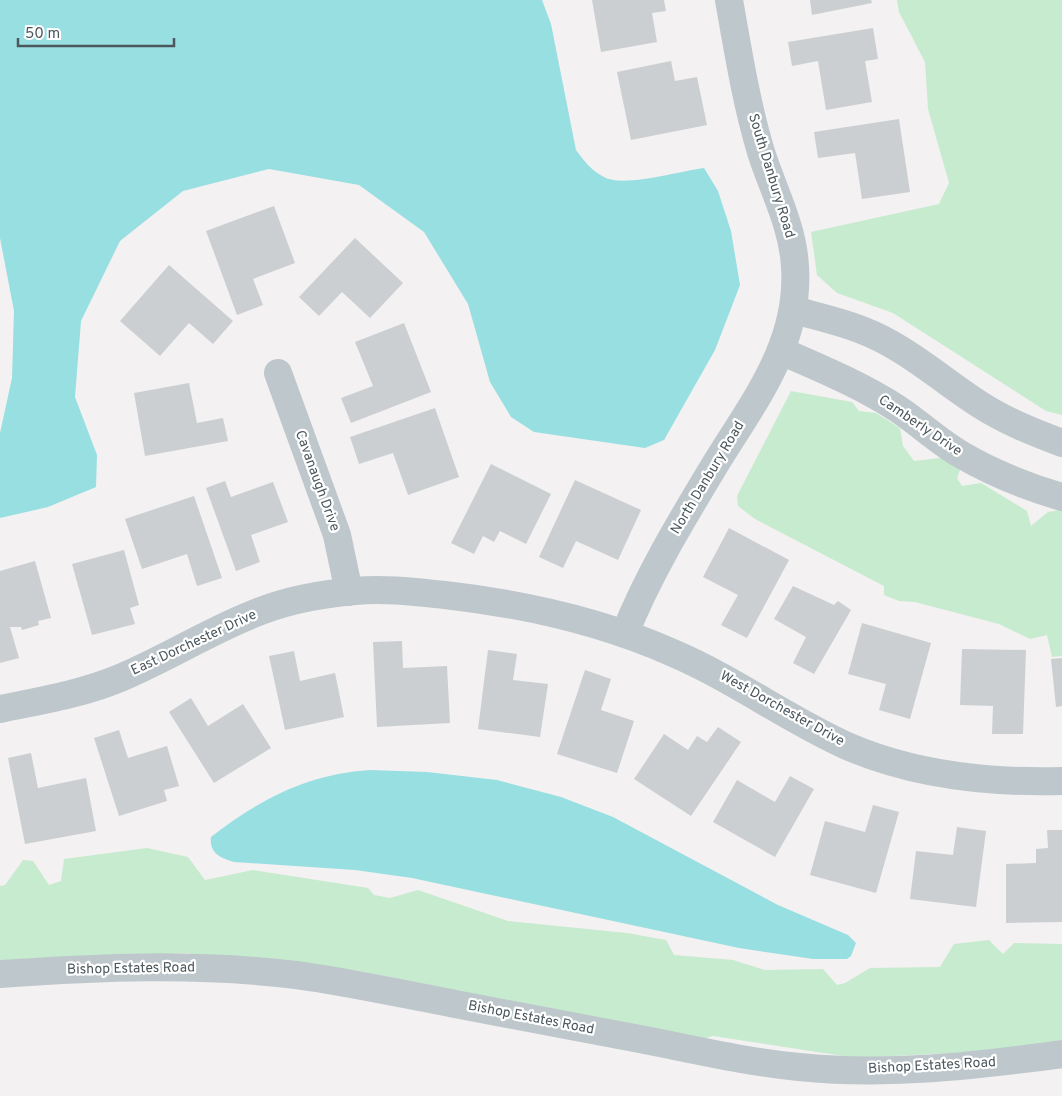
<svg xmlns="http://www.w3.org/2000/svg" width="1062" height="1096" font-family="Overpass,sans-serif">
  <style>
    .green { fill: #c6ebce }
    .water { fill: #98dfe2 }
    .building { fill: #cbcfd2 }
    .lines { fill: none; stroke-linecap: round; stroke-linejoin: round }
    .minor { stroke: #bec7cc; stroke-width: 28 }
    .labels { text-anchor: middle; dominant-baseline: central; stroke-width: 4.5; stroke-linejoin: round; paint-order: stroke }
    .street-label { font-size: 14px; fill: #4b575c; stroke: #fff }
  </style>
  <rect width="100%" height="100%" fill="#f3f1f1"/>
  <path class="green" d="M897,0h165v415l-16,-4 -153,-98 -56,-20 -20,-18 -6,-43 128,-28 10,-21 -21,-74 -3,-47 -26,-50z
    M791,391l61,11 7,9 17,2 24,15 3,18 11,15 35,-4 13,8 -5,13 5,8 19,-3 46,28 4,15 17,-14 14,-2v146l-10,1 -5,-22 -17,4 -31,-15 -84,-22 -16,-1 -15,-6v-9l-129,-67 -17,-13 -1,-10z
    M147,848l41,9 17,23 48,-10 115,18 6,7 16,3 28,-8 90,31 119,12 39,7 8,15 59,5 32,10 58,-1 14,16 8,-2 25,-15 70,-1 14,-23 35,-4 14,14 11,-11 48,1v98l-54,8 -152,8 -143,-22 -13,4 -345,-70 -170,-17 -185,10v-77l5,-1 18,-25 10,1 16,24 12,-4 3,-22z"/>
  <path class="water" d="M0,0h542l9,24 25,126c8,11 16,21 28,27 19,11 76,-6 100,-9l14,23 13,40 9,54 -25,65 -51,90 -19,8 -111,-16 -23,-15 -21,-35 -22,-78 -44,-72 -65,-47 -90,-16 -86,22 -63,50 -39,80 -6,76 22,58 -1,32 -48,20 -48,11v-85l12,-55 2,-67 -14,-73z
    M370,770l57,2 70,8 64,17 52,20 165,88 70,30 8,8 -5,13 -4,3h-34l-74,-11 -327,-70 -57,-8 -121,-8c-14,-4 -25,-9 -23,-25 49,-38 97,-63 159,-67z"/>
  <path class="building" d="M592,0h72l2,11 -14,2 5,29 -56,10z
    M810,0h61l1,3 -60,12z
    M873,28l5,31 -13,2 7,41 -46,8 -8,-49 -26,5 -4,-24z
    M671,61l4,20 22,-4 10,48 -76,15 -14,-68z
    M899,119l11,73 -48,7 -7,-46 -37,5 -4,-26z
    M274,206l21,57 -42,16 10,26 -26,10 -31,-84z
    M355,238l48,45 -33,35 -28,-26 -23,24 -20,-19z
    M169,265l64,56 -20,23 -24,-21 -29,33 -40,-35z
    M404,323l27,69 -80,31 -10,-25 32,-12 -18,-44z
    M189,383l8,40 26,-5 5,23 -83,15 -11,-63z
    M435,408l24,69 -51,18 -15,-42 -34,11 -9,-27z
    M491,464l60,30 -25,50 -26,-13 -6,11 -11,-6 -9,18 -23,-11z
    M575,480l66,30 -23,50 -42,-19 -13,27 -24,-11z
    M225,481l6,16 42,-15 15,40 -37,13 9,27 -24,9 -30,-83z
    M194,496l28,82 -25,8 -10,-32 -45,15 -17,-50z
    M729,528l60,32 -42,78 -26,-13 17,-30 -35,-18z
    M124,550l15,55 -9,3 5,16 -43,11 -20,-71z
    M35,561l16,57 -13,3 1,4 -17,5 -1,-3h-11l9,31 -19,5v-92z
    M793,586l41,19 4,-4 13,9 -37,64 -21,-11 13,-26 -32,-18z
    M862,623l69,20 -21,76 -31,-9 7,-26 -38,-10z
    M402,641l1,27 44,-2 3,57 -73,4 -4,-85z
    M962,649l64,1 -3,84h-31l1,-28 -33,-1z
    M488,650l29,4 -4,26 35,4 -8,53 -62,-8z
    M294,651l6,30 35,-8 9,44 -59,13 -16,-74z
    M1062,658v48l-6,1 -5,-48z
    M585,670l26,9 -10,31 33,11 -17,52 -60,-19z
    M191,698l17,28 35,-22 28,44 -57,35 -45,-71z
    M718,727l23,15 -50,74 -57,-37 30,-45 24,16 9,-14 10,6z
    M119,730l9,28 39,-12 12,40 -15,4 3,11 -48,15 -25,-78z
    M31,753l7,35 48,-10 10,53 -71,13 -17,-86z
    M790,776l24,13 -39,68 -62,-35 24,-42 38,22z
    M873,805l26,7 -23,81 -66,-18 15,-54 40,11z
    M957,827l29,4 -10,76 -66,-8 6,-48 37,4z
    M1047,830h15v92l-56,1v-59l30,-1v-14l12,-1z"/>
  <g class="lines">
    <path class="minor" d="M794,310c33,9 67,16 97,34 31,17 58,41 88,60 26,17 54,28 83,39
      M781,351c39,17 80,34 117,58 21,14 40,32 62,45 31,18 67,33 102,43
      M278,373l59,162 12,57
      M625,633c24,-60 58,-115 91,-170 38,-62 84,-119 79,-196 -2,-41 -22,-77 -34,-115 -15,-50 -23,-101 -32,-152
      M0,709c39,-8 82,-15 120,-31 43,-18 83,-43 126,-61 33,-15 74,-23 109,-26 30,-3 61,1 90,4 79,9 156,26 228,58 61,26 114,66 174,93 67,29 143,37 215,35
      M0,974c99,-7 197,-11 296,1 53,7 106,19 159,29 63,12 127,24 190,36 51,10 102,22 154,27 88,9 176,-1 263,-13"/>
  </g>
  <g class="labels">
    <g class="street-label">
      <text transform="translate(771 176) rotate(73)">South Danbury Road</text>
      <text transform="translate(920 426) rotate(34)">Camberly Drive</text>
      <text transform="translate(708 478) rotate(-59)">North Danbury Road</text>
      <text transform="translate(317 481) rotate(70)">Cavanaugh Drive</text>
      <text transform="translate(194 643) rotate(-25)">East Dorchester Drive</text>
      <text transform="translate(782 709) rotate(29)">West Dorchester Drive</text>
      <text transform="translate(131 969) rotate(-1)">Bishop Estates Road</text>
      <text transform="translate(531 1018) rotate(11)">Bishop Estates Road</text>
      <text transform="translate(932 1066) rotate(-3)">Bishop Estates Road</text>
    </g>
  </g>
  <path d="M18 38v8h156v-8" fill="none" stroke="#4b575c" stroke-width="2.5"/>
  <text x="25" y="38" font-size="15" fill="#4b575c" stroke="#ffffff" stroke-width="4" paint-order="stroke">50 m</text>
</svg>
